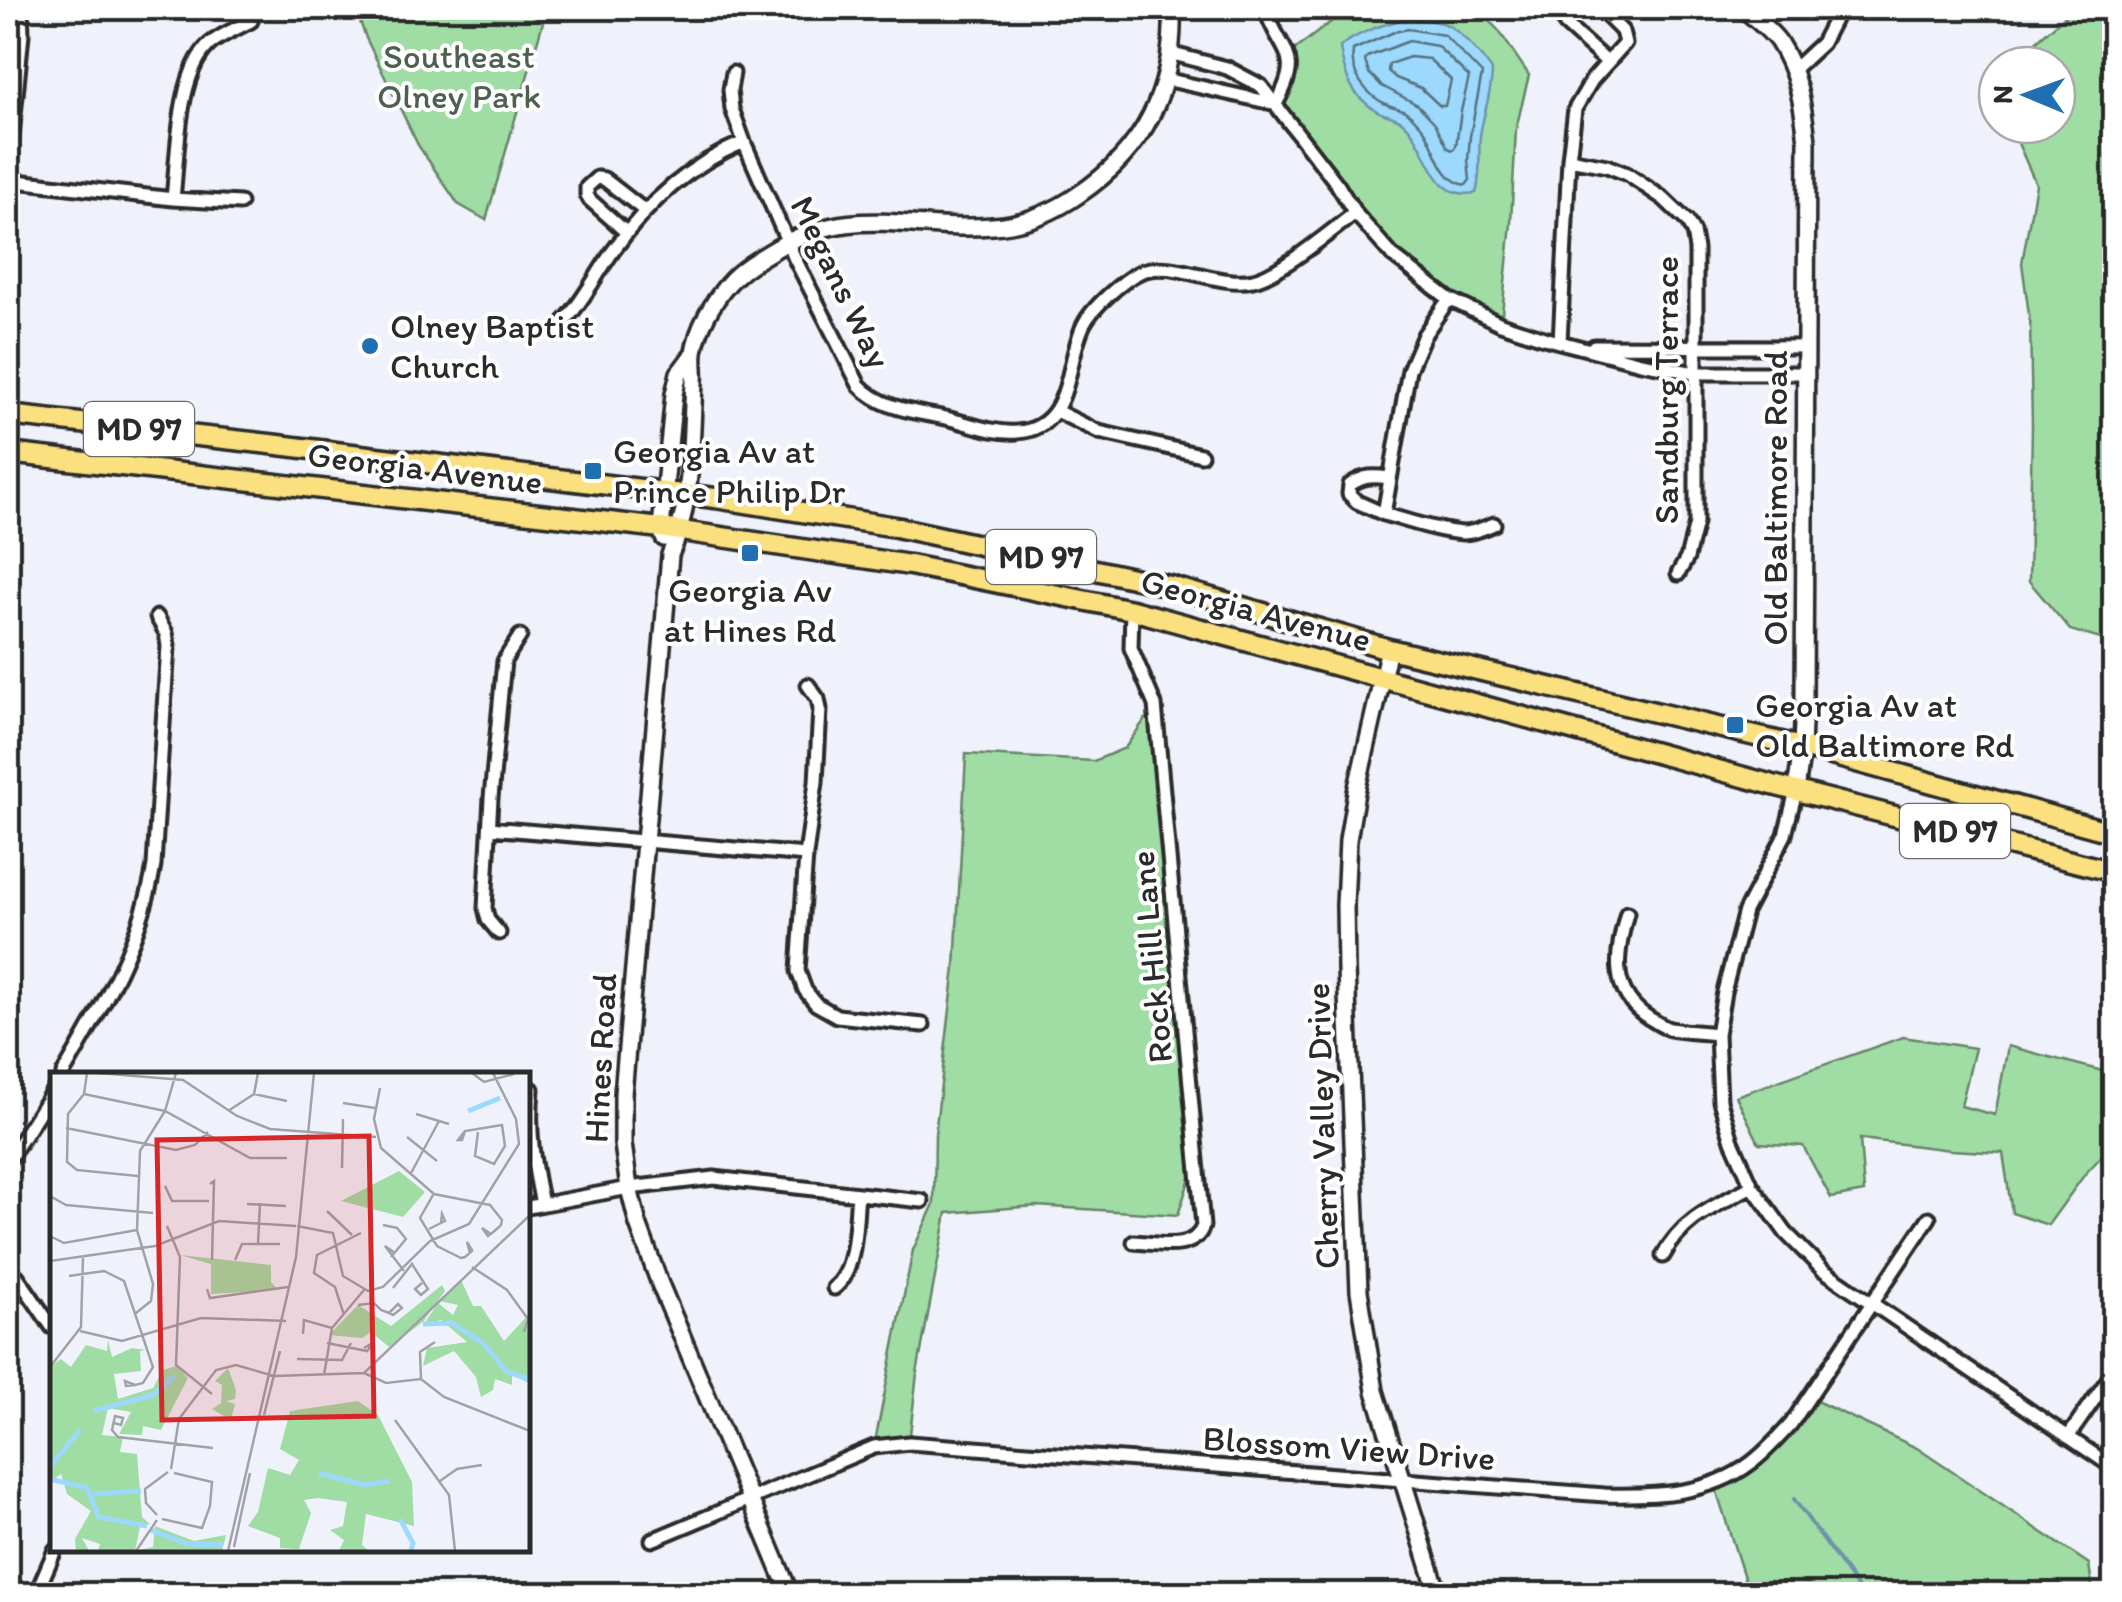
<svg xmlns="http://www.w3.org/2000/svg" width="2122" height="1602" font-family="Itim,sans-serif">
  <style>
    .green { fill: #a0dda4; stroke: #668468; stroke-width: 2.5 }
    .water { fill: #9cd9fd; stroke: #6f93a9; stroke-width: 2.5 }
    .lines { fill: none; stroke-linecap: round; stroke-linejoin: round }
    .shore { stroke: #58717f; stroke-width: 2.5 }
    .stream { stroke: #6f93a9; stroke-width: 4 }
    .street-casing { stroke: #2b2b2b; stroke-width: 19 }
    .secondary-casing { stroke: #2b2b2b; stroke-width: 22 }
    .primary-casing { stroke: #2b2b2b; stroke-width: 25 }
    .street { stroke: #fff; stroke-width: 11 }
    .secondary { stroke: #fff; stroke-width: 15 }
    .primary { stroke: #fbe080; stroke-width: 18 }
    .poi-dot { fill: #1f6fb2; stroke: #fff; stroke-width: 4 }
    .labels { text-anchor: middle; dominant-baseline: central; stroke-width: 8; stroke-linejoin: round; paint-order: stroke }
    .shield { fill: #fff; stroke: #6b6b6b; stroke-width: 2.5 }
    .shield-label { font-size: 32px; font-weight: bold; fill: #2b2b2b }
    .park-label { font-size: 35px; fill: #4e604f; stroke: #fff }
    .street-label { font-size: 35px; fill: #2b2b2b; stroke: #fff }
    .poi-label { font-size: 35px; fill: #2b2b2b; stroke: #fff; text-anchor: start }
    .inset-river { fill: none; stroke: #9cd9fd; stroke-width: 5 }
    .inset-road { fill: none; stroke: #a1a2a8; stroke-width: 2.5 }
    .view { fill: #d62828; fill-opacity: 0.15; stroke: #d62828; stroke-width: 5 }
    .inset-edge { fill: none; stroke: #2b2b2b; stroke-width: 5 }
  </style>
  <rect width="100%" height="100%" fill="#eff2fb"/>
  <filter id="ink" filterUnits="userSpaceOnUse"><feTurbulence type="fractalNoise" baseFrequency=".01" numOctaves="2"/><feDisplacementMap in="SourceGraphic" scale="20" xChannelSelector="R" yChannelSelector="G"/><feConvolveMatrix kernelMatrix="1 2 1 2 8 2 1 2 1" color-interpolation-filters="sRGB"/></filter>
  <g filter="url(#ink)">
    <path class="green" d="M355,8h192l-61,212 -28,-16 -40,-59 -52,-107z
      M1349,8h135l-2,5 17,18 30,44 -13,54 -5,94 -10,101 -52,-25 -57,-44 -116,-151 13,-50z
      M2074,8h40v635l-44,-13 -41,-49 3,-155 -2,-104 -8,-59 14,-79 -26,-59h47v-60h-39l4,-11z
      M1155,705l42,451 -19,59 -142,-9 -89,7 -30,160 -8,70 -35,4 39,-197 21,-46 1,-70 20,-166 11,-214 128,7 31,-13z
      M1903,1037l72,11 -14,58 34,9 13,-69 106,28v69l-29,31 -37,51 -36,-12 -9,-60 -52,-3 -91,-11 4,53 -33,6 -28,-52 -44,-3 -23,-47z
      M1810,1398l107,50 172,116 4,29 17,1h-329l-33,-4 -34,-107 34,-17z"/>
    <path class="water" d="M1409,18c13,2 31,2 42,9 12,8 34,32 41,44 0,22 -9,43 -12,65 -2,19 2,39 -4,57 -46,8 -45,-44 -71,-69 -8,-8 -19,-8 -28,-13 -26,-15 -33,-36 -37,-64 18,-15 47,-24 69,-29z"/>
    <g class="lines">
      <path class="shore" d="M1408,29l36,6 38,39 -12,62 -2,24 2,20 -4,5c-25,-4 -29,-35 -41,-54 -4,-5 -10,-13 -16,-17 -6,-6 -14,-6 -21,-9 -22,-9 -39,-33 -35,-55l41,-18z
        M1409,41l28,5 32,31 -8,34 -5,35 -3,4 -5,-2 -13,-25 -17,-18 -36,-19 -13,-13 -4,-12 2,-4z
        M1410,57l19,2 22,21 -6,26h-5l-19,-18 -25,-10 -8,-7 1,-7z"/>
      <path class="stream" d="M1794,1499l68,95"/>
      <defs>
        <path id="street" d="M1265,8c15,46 40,45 11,96
          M1554,8l12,17 41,37
          M1169,53l58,15 34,18 76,98 18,29 37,42 57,44 52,25 43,14 97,25 54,10h110
          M1793,70l29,-27 18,-35
          M733,73l-3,17 2,19 12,33 51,117 64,126c23,25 59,27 91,34 20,5 46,15 67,13 57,-4 48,-71 67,-108 8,-16 39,-44 56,-52 33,-14 77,16 113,8 26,-5 78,-49 102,-67
          M1165,79l111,25
          M1569,159l38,7 20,8 37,25 23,22 6,11 3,17v274l-9,35 -9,16
          M8,177l14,-143 -1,-26
          M8,180l165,19 67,4
          M173,199c5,-44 4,-126 37,-155 12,-10 28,-16 41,-23
          M627,233l-37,-33 -3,-5v-8l10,-9 7,1 41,32
          M1449,299l-25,36 -15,35 -25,144c25,7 53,17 79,19 11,0 21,-5 31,-9
          M564,322c20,-22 32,-47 49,-71 34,-48 76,-86 131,-109
          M1560,342l9,-183 6,-50 17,-29 33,-37 -3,-12 -23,-23
          M1594,346l211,1
          M1056,411l43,21 102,23
          M1384,514l-27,-12 -8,-8 1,-9c14,-10 24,-9 40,-7
          M1132,610l-1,38 24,57 48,521c-9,27 -46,17 -69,16
          M808,685l10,14 2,10 -4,73 -10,73 -8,116 7,19 11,14 21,12 86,9
          M1796,791l-11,44 -40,76 -21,81 -7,42 3,67 12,40 20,45 34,47 37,37 291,198
          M490,828l316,27
          M1627,913c-11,41 -18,79 22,105 7,4 13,9 21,11 15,3 31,3 47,5
          M499,933l-11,-13 -3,-12 6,-110 13,-137 16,-25
          M63,1074c38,-65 79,-133 91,-209l14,-219 -2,-13 -9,-16
          M532,1089c-4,43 1,73 10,115
          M8,1161l44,-69
          M528,1207l101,-19 85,-10 208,23
          M1663,1256c20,-38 53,-50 89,-70
          M8,1268l9,8 35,51
          M834,1288c23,-17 21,-66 24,-94
          M2068,1437l46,-66
          M652,1540l222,-93 35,-4 696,52c50,1 104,0 146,-32 15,-11 27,-25 40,-39l138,-206
          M36,1594l19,-44"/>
        <path id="secondary" d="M1743,8c11,10 26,21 35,33 20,31 25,64 29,100l-3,559 -2,47 -6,44
          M664,538l-3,-10 13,-134 5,-21 15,-20
          M1389,649l-33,143 -8,48 -3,65 1,64 13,322 16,100 63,203
          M790,1594l-130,-310 -22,-60 -9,-36 -6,-44v-50l47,-539c23,-51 21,-117 24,-173 1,-10 -1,-20 0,-30 4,-24 18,-49 34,-68 13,-15 32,-26 49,-36 78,-46 135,-15 216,-22 31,-2 59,-13 85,-31 67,-45 97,-106 94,-187"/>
        <path id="primary" d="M8,415l262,29 445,54 181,29 274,59 219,63 413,98 312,86
          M8,453l653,75 249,37 222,45 641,175 341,87"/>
      </defs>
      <use href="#street" class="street-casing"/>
      <use href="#secondary" class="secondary-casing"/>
      <use href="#primary" class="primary-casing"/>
      <use href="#street" class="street"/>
      <use href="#secondary" class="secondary"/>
      <use href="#primary" class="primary"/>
    </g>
  </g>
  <g class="poi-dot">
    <circle cx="370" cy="346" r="10"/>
    <rect x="583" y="461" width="20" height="20" rx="5"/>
    <rect x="740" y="543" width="20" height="20" rx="5"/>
    <rect x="1725" y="715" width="20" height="20" rx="5"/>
  </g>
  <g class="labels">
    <g class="shield">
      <rect x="84" y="402" width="110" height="54" rx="8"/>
      <rect x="986" y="530" width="110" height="54" rx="8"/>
      <rect x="1900" y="804" width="110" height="54" rx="8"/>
    </g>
    <g class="shield-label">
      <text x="139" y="429">MD 97</text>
      <text x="1041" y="557">MD 97</text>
      <text x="1955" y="831">MD 97</text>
    </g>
    <g class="park-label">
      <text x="459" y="56">Southeast<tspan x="459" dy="40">Olney Park</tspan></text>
    </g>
    <g class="street-label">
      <text transform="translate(841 282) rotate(64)">Megans Way</text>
      <text transform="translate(1666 390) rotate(-90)">Sandburg Terrace</text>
      <text transform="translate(425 468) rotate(7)">Georgia Avenue</text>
      <text transform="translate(1775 498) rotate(-90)">Old Baltimore Road</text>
      <text transform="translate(1256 610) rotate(15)">Georgia Avenue</text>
      <text transform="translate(1151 957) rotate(-95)">Rock Hill Lane</text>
      <text transform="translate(600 1058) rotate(-87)">Hines Road</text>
      <text transform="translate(1322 1126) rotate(-92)">Cherry Valley Drive</text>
      <text transform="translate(1349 1448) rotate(4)">Blossom View Drive</text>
    </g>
    <g class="poi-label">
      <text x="390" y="326">Olney Baptist<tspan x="390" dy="40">Church</tspan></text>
      <text x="613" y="451">Georgia Av at<tspan x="613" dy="40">Prince Philip Dr</tspan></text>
      <text x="750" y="590" text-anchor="middle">Georgia Av<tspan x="750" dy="40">at Hines Rd</tspan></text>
      <text x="1755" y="705">Georgia Av at<tspan x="1755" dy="40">Old Baltimore Rd</tspan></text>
    </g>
  </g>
  <g transform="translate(50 1072)">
    <rect width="480" height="480" fill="#eff2fb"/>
    <path d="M349,99l26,21 -22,25 -62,-16zM130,183l91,10v17l7,8 -67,4v-30zM411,208l12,26h8l23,35 26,-28v71l-18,-10v11l-17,-6 -2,11 -12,7 -5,-20 -22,-26 -31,15 4,-18 40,-6 -26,-22 -17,4 14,-21 15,12 5,-10 -19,-4zM392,213l3,6 -22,31 -34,25 -18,-15 -9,6 -33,-3 29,-30 33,21zM58,268l4,17 20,-9 14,2 -6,1 1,20 -27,3 4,25 35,-11 10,-18 14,-4 11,12 -27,52 -18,-4 -1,9 -23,-1 12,-22 -23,-4 -6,27 21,2 -3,15 17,2 5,63 8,7 -10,3 -5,24h-37l2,-7 -18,-6 7,13h-13l-1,-12 16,-28 -24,-17 -6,-20 -11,8v-115l11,-8 10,8 15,-22 21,6zM178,296l8,22 -1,9 -9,2 9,3 -4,16 -19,-11 9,-6 1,-18 -7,-4zM308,329l20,14 34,67 2,44 -48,-12 -4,31 7,6h-30l5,-11 -14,-10 13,-4 4,-24 -29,-4 -14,2 7,13 -12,36 -19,-1v-10l-32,-12 10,-14 10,-44 22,7 9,-15 -19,-11 10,-38zM105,454l39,15 32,-6 -4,16 -82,-1 13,-3z" fill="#a0dda4"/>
    <path class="inset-river" d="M418,39l32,-13M373,252l29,-1 32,21 22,27 24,9M44,339l59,-16 22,-19M0,395l30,-37M269,401l45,12 26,-4M0,407l37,9 12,29 48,9M44,422l47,-3M350,447l13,24 -2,8M101,458l36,14 36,1"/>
    <path class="inset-road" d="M37,1l-3,21 -16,20 -1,48 10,8 61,6M48,1l85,7 54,36 33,13 106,8M422,1l12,9 30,-8M330,16l-6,31 7,29 53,46 56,11 12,15 -1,5 -2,2 -8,7 -2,1 -1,1 -6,-8 9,6M34,22l81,17 85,47h37M204,22l33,7M293,31l32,5M178,39l26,-17 4,-21M366,42l33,10M16,56l110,22 19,-5 13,-13M415,59l-7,9h4l3,-9 37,-6 3,21 -11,18 -19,-8 3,-24M357,65l30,24M292,96l1,-49M360,103l29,-54M160,112l4,-3 -2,79M115,114l7,15h37M383,123l-13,23 17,28 24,12 4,-1 7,-6v-1l-5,-8 3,11M0,124l16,9 87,8M197,132l39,2M277,139l25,24M333,153l14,3 9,11 -15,18M117,154l13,31 -4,108 36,29M247,154l36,7 10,43 25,15 15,-4 47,-46 39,-17 50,-80 -3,-25 -23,-46M379,157l16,-8 -3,-7 -1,9M0,164l14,7 73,-13M208,172l2,-41M345,181l-10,-7 19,25M185,188l7,-16h38M0,189l105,-15 64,-25 77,5M422,195l35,23 21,29 -4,13M19,204l35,-5 20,10 29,86 -10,16 -8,2 -9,1 -1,-5 10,4M343,216l19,-24 16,25 -7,6 -6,-6 7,-6M157,217l3,9 78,-11M308,233l16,-2 7,7 8,3 4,2 9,-7 -4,-4 -9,9M86,241l15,-12 2,-17 -16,-54 3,-79 25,-40 11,-38M294,243l-9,-28 -21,-14 3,-18 44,-22M30,259l42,10 79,-23 85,3M253,262l1,-14 28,8M277,271l40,8 7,-9 -10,6M247,287l45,1 9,-17M0,295l31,-40 2,-69M314,301l22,10 35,-4 23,18 86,34M274,303l8,-47 32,-38M371,307l-1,-27 15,-10M214,343l16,-64M345,348l54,75 6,56M64,351l7,2 2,-7 -8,-2 -3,14 6,7 95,11M121,397l8,-50 37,-49 20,-5 38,11 90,-3 166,-158M390,409l17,-12 25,-4M107,443l-11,-12 -1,-14 23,-17M112,447l40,9 8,-22 2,-24 -38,-9M184,475l16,-74M86,479l21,-31M178,479l68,-294 18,-184"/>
    <path class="view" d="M319,64l5,280 -212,4 -5,-280z"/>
    <rect width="480" height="480" class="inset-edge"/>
  </g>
  <rect width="2122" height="1602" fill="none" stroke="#fff" stroke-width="40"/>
  <rect x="20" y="20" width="2082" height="1562" fill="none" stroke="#2b2b2b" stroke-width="4" filter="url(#ink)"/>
  <g transform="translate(2027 95) rotate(271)"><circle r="48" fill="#ffffff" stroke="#aaaaaa" stroke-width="2.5"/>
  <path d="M0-8L18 38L0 25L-18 38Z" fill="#1f6fb2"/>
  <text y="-15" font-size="28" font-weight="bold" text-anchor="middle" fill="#2b2b2b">N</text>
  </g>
</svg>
